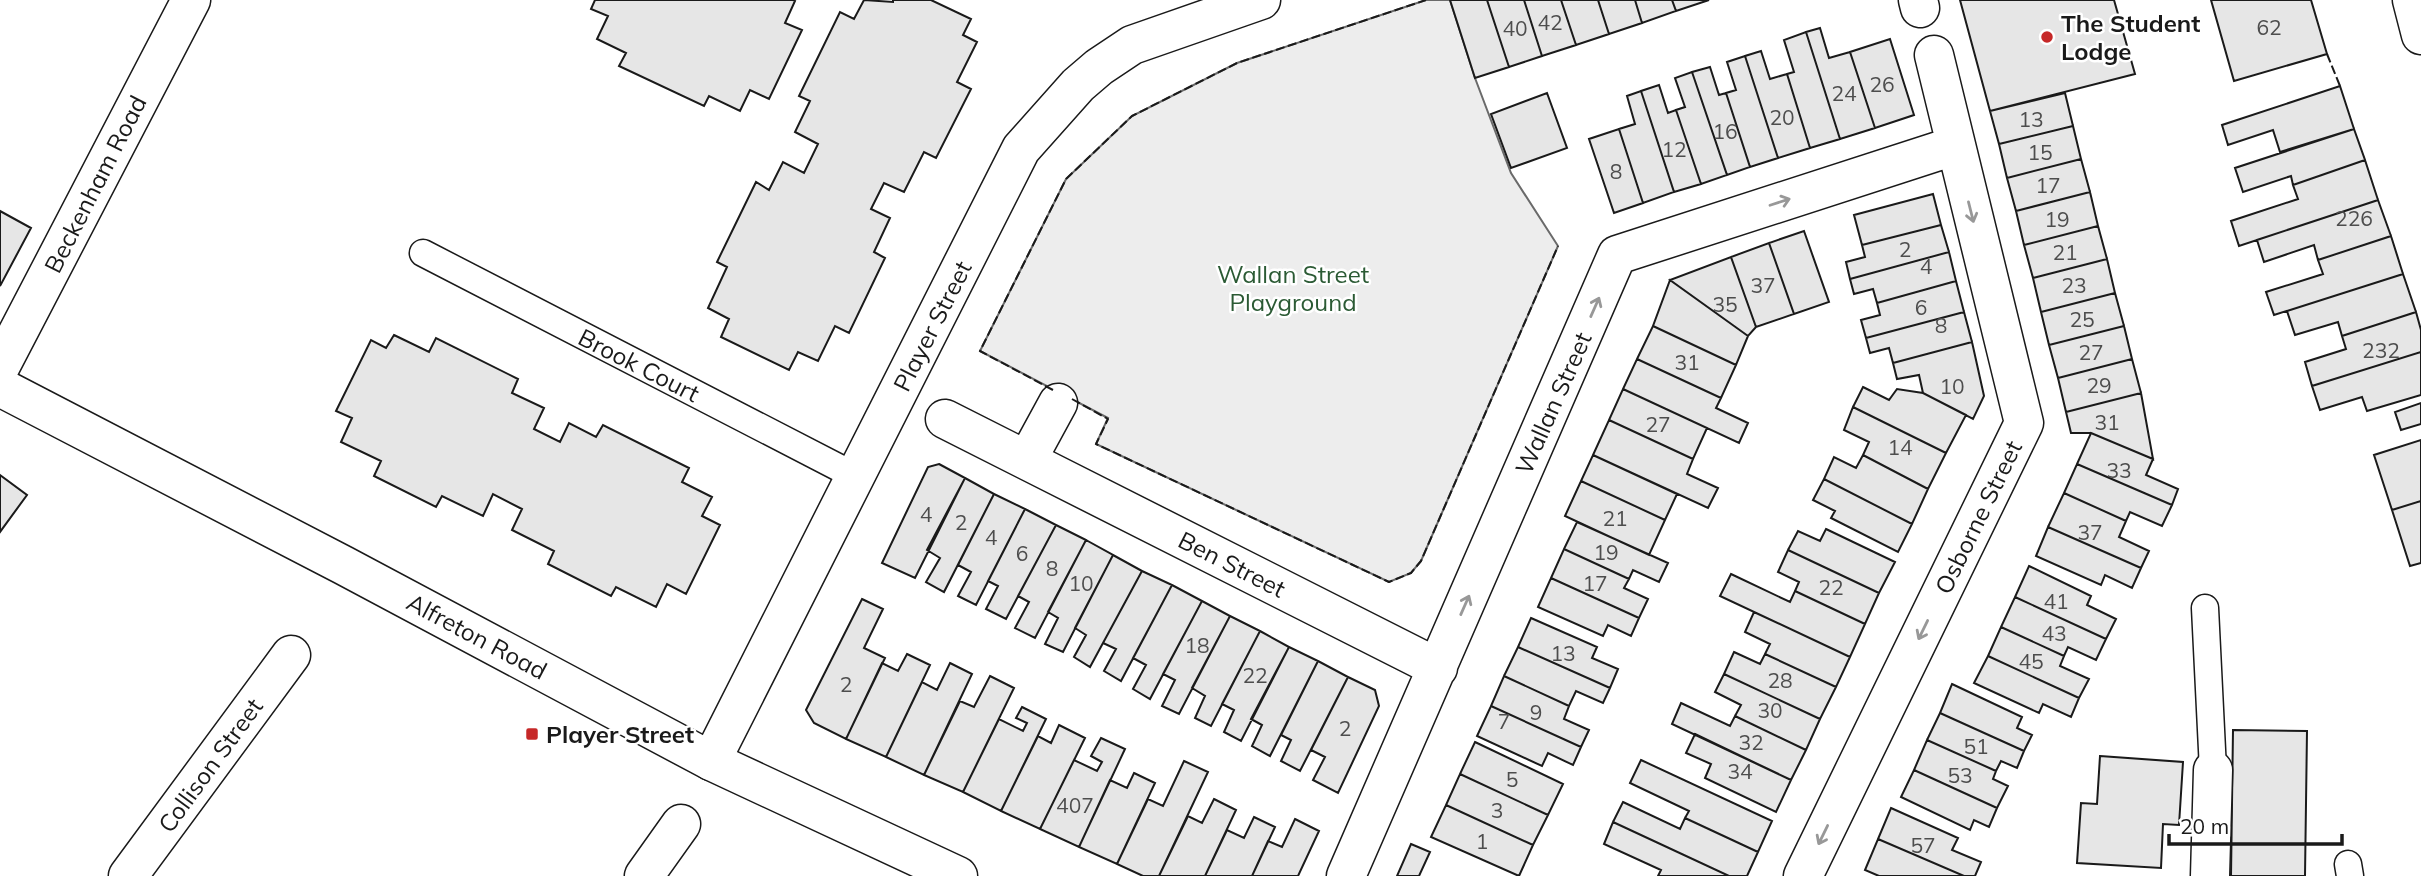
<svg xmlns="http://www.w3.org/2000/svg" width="2421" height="876" font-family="Mulish,sans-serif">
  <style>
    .green { fill: #ededed; stroke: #6a6a6a; stroke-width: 2 }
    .building { fill: #e6e6e6; stroke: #1a1a1a; stroke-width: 2 }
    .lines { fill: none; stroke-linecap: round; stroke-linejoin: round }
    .service-casing { stroke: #1a1a1a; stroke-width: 29 }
    .minor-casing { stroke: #1a1a1a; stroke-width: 41 }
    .primary-casing { stroke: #1a1a1a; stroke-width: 41 }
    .service { stroke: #fff; stroke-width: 26 }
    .minor { stroke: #fff; stroke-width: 38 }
    .primary { stroke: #fff; stroke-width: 38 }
    .fence { stroke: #1a1a1a; stroke-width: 2; stroke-dasharray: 9 3.5; stroke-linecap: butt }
    .oneway { stroke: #989898 }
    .poi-dot { fill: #c62828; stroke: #fff; stroke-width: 2.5 }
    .labels { text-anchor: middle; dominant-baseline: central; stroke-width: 5; stroke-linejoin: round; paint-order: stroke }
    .number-label { font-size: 21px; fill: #4d4d4d }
    .poi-label { font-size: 24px; font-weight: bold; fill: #1a1a1a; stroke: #fff; text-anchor: start }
    .street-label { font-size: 24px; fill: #1a1a1a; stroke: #fff }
    .park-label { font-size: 24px; fill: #2b5a34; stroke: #fff }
  </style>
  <rect width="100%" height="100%" fill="#fff"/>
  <path class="green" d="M1426,0h24l25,78 36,95 47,73 -137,315 -10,12 -22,9 -293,-138 12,-26 -128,-67 86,-172 66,-63 105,-53z"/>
  <path class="building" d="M595,0h198l2,1 -10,22 17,7 -33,69 -19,-9 -10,21 -31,-15 -5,10 -85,-40 7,-13 -29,-14 11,-23 -17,-7z
    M864,0l29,2v-2h38l40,19 -8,16 14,7 -20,40 14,7 -35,69 -12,-6 -20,40 -20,-9 -13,26 19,9 -16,34 11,6 -36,75 -14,-7 -17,35 -20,-9 -9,18 -68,-33 8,-18 -21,-11 19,-41 -10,-5 39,-80 13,8 14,-28 21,11 14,-29 -23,-12 15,-31 -11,-5 41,-84 14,7z
    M1450,0h37l22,67 -34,11z
    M1487,0h37l18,56 -33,11z
    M1524,0h37l15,45 -34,11z
    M1561,0h37l11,34 -33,11z
    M1598,0h37l7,23 -33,11z
    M1635,0h37l4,11 -34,12z
    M1672,0h37l-33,11z
    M1960,0h154l21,74 -145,37z
    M2211,0h100l16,54 -93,27z
    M1820,28l9,30 21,-6 25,76 -35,11 -34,-107z
    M1806,32l34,107 -30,9 -23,-74 7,-2 -10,-32z
    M1890,39l24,76 -39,13 -25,-76z
    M1761,51l9,28 17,-5 23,74 -32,10 -33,-102z
    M1745,56l33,102 -28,9 -24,-74 10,-3 -9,-28z
    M1710,67l9,28 7,-2 24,74 -23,8 -35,-103z
    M1692,72l35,103 -26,9 -25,-74 9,-3 -10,-29z
    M1659,85l9,28 8,-3 25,74 -27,8 -33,-101z
    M2340,86l14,43 -74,23 -7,-22 -45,15 -6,-20z
    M1641,91l33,101 -31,11 -24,-74 16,-5 -8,-28z
    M1547,93l20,55 -56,20 -20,-54z
    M2065,93l8,33 -74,18 -9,-33z
    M2073,126l8,33 -74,19 -8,-34z
    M1619,129l24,74 -29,10 -25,-74z
    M2354,129l11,31 -72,25 -2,-9 -48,16 -8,-24z
    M2081,159l9,33 -74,19 -9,-33z
    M2365,160l13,40 -139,46 -8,-25 67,-22 -5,-14z
    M2090,192l8,34 -74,19 -8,-34z
    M1933,194l8,31 -79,20 -8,-30z
    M2378,200l13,36 -73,24 -4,-15 -50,17 -7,-22z
    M0,211l31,17 -31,58z
    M1941,225l8,27 -99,27 -4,-17 19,-5 -3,-12z
    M2098,226l9,33 -74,19 -9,-33z
    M1804,231l25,71 -35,12 -25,-71z
    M2391,236l12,38 -129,41 -8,-23 57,-18 -5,-14z
    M1769,243l25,71 -38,13 -25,-70z
    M1949,252l7,29 -79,22 -4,-14 -19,5 -4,-15z
    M1731,257l25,70 -8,9 -78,-56z
    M2107,259l8,34 -74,19 -8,-34z
    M2403,274l13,38 -74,24 -4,-14 -43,13 -8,-24z
    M1670,280l78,56 -12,29 -83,-39z
    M1956,281l8,31 -98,26 -5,-18 19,-5 -3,-12z
    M2115,293l9,33 -75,19 -8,-33z
    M1964,312l8,30 -79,21 -4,-15 -19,5 -4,-15z
    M2416,312l5,18v22l-109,34 -7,-24 41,-13 -4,-13z
    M1653,326l83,39 -15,33 -84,-39z
    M2124,326l8,33 -74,19 -9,-33z
    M394,335l35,17 7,-14 82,41 -6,14 32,15 -10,21 26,13 9,-19 27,14 7,-12 86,43 -7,14 30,15 -10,19 18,9 -34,69 -19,-10 -11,23 -40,-20 -5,9 -63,-32 6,-13 -42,-21 10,-21 -29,-15 -10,22 -41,-20 -6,11 -62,-31 7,-15 -40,-19 11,-24 -16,-7 35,-71 15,8z
    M1972,342l12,54 -11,23 -50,-26 -4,-18 -22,4 -4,-16z
    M2421,352v43l-54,16 -5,-14 -42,13 -8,-24z
    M1637,359l84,39 -5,10 32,15 -9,20 -116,-54z
    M2132,359l9,34 -75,19 -8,-34z
    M1863,387l26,13 8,-11 26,4 43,22 -20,38 -93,-46z
    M1623,389l84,39 -14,31 -84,-39z
    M2141,393l12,66 -62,-26h-20l-5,-21z
    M2421,403v21l-20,6 -6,-18z
    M1853,407l93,46 -18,36 -65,-34 6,-13 -25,-12z
    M1609,420l84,39 -6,15 31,14 -10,20 -115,-53z
    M2091,433l62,26 -7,16 32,14 -6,16 -95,-41z
    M2421,440v61l-29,9 -18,-55z
    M1593,455l84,39 -12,26 -84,-39z
    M1863,455l65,34 -16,35 -88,-45 10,-22 22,11z
    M939,464l26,14 -50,100 -33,-15 46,-96z
    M2077,464l95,41 -10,21 -32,-14 -4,9 -62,-28z
    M0,475l27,20 -27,37z
    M965,478l29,16 -50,98 -18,-10 14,-24 -13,-8z
    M1824,479l88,45 -14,28 -67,-34 4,-7 -22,-11z
    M1581,481l84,39 -16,35 -84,-39z
    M2064,493l62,28 -7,16 30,14 -8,17 -93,-41z
    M994,494l31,15 -49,96 -18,-9 13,-24 -13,-7z
    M2421,501v62l-11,3 -18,-56z
    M1025,509l31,16 -50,94 -20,-10 12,-23 -10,-5z
    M1577,522l91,41 -9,19 -26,-12 -4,9 -65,-30z
    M1056,525l30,15 -51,98 -20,-10 14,-26 -11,-6z
    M2048,527l93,41 -9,20 -27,-13 -4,10 -65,-29z
    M1826,529l69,33 -16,31 -91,-43 10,-19 22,10z
    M1086,540l27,15 -50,97 -18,-8 13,-26 -10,-6z
    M1564,549l65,30 -5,9 24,11 -9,19 -88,-40z
    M1788,550l91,43 -14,31 -70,-33 4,-9 -21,-10z
    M1113,555l29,16 -52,96 -16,-10 12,-22 -11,-7z
    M2029,566l62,30 -4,9 29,14 -10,20 -91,-42z
    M1142,571l30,14 -51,96 -17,-10 12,-22 -13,-6z
    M1731,574l59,28 5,-11 70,33 -15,33 -130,-61z
    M1551,578l88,40 -8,18 -23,-11 -5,11 -65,-29z
    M1172,585l30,16 -52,98 -17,-10 13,-24 -13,-7z
    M2015,597l91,42 -10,21 -28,-13 -4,9 -63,-29z
    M862,599l21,10 -19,39 21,10 -39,81 -32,-16 -8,-13z
    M1202,601l28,15 -51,98 -17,-8 13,-26 -12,-6z
    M1754,612l96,45 -14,30 -71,-33 5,-10 -25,-12z
    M1230,616l30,15 -49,95 -16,-8 10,-22 -13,-8z
    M1531,618l66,29 -5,11 26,11 -8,19 -92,-41z
    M2001,627l63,29 -4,10 29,13 -10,19 -91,-42z
    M1260,631l29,16 -48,94 -17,-9 10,-22 -12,-6z
    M1289,647l29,14 -48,95 -18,-10 10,-21 -11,-6z
    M1518,647l92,41 -7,15 -27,-12 -7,15 -65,-30z
    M1734,652l26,12 5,-10 71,33 -16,32 -96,-45z
    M907,654l23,11 -44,92 -40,-18 36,-76 16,8z
    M1988,656l91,42 -8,19 -28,-13 -4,9 -65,-30z
    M1318,661l30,16 -48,94 -19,-10 10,-21 -10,-5z
    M950,663l22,11 -48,101 -38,-18 36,-75 15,8z
    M1724,674l96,45 -14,31 -71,-34 6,-11 -26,-13z
    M990,676l24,12 -51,104 -39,-17 36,-74 14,6z
    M1504,676l65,30 -5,13 25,11 -8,17 -90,-41z
    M1348,677l27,13 4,16 -41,87 -25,-13 12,-23 -14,-7z
    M1952,684l70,33 -5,11 15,7 -8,16 -84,-38z
    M1681,703l49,23 5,-10 71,34 -15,30 -119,-56z
    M1491,706l90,41 -8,18 -25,-12 -6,13 -65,-30z
    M1022,707l24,12 -45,92 -38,-19 36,-73 24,12 4,-8 -11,-5z
    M1940,713l84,38 -7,17 -16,-7 -5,10 -69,-31z
    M1059,725l26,13 -45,91 -39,-18 37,-75 13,7z
    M2233,730l74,1 -2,145h-74z
    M1695,734l96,46 -15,32 -71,-34 6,-14 -25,-11z
    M1101,738l24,11 -46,98 -39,-18 34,-69 23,11 5,-9 -11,-6z
    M1927,740l69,31 -3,8 15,7 -11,22 -83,-38z
    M1475,742l88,42 -15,31 -88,-41z
    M2100,756l83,6 -4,63 -16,-1 -2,44 -84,-5 4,-60 16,1z
    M1641,760l131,61 -14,31 -73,-34 4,-7 -59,-28z
    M1184,761l24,11 -49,104h-16l-26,-12 31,-65 15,7z
    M1914,770l83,38 -8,19 -15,-7 -4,10 -69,-33z
    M1134,773l21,10 -38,81 -38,-17 31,-67 17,8z
    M1460,774l88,41 -15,30 -87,-40z
    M1214,799l22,11 -31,66h-46l29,-60 14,7z
    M1623,802l57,27 5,-11 73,34 -11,24h-18l-116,-54z
    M1446,805l87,40 -14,31 -88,-39z
    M1891,808l67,30 -6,12 29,12 -6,14h-11l-86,-37z
    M1254,817l21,10 -23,49h-47l22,-46 17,8z
    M1295,819l24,12 -21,45h-46l16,-35 14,6z
    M1613,822l116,54h-71l3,-6 -57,-26z
    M1878,839l86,37h-85l-14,-6z
    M1411,844l19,8 -11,24h-22z"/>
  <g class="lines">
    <defs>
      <path id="service" d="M423,253l432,223
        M2205,608l8,162
        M2348,864l2,12"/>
      <path id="minor" d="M1918,0l2,8
        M0,367l191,-367
        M945,419l493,249
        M1027,460l31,-57
        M711,761l310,-612 57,-64 21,-18 33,-22 129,-45
        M128,876l163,-221
        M644,876l37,-52
        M1346,876l271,-621 337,-109
        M1803,876l221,-453 -90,-368
        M2210,876l3,-106"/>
      <path id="primary" d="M2412,0l9,35
        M0,387l343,178 368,196 247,115"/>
    </defs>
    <use href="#service" class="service-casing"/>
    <use href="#minor" class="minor-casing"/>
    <use href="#primary" class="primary-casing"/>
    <use href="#service" class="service"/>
    <use href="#minor" class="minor"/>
    <use href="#primary" class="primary"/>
    <path class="fence" d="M2327,54l13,32
      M1053,390l-73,-39 86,-172 66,-63 105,-53 189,-63
      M1072,399l36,20 -12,25 293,138 22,-9 10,-12 137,-315"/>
  </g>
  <defs><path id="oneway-shaft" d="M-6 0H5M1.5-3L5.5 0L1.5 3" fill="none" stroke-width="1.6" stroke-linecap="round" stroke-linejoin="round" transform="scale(1.75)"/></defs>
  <g class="oneway">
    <use href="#oneway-shaft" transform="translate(1780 202) rotate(-18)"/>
    <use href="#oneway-shaft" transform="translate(1971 212) rotate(76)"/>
    <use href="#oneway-shaft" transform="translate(1595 307) rotate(-66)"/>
    <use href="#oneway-shaft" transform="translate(1465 605) rotate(-66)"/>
    <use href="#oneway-shaft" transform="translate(1923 630) rotate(116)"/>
    <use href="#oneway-shaft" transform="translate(1823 835) rotate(116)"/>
  </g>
  <g class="poi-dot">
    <circle cx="2047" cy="37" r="7"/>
    <rect x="525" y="727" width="14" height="14" rx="3.5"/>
  </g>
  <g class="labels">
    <g class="number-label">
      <text x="1550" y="22">42</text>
      <text x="2269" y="27">62</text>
      <text x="1515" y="28">40</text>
      <text x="1882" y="84">26</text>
      <text x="1844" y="93">24</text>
      <text x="1782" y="117">20</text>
      <text x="2031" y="119">13</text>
      <text x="1725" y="131">16</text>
      <text x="1674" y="149">12</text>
      <text x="2040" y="152">15</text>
      <text x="1616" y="171">8</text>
      <text x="2048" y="185">17</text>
      <text x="2354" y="218">226</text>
      <text x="2057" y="219">19</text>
      <text x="1905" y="249">2</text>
      <text x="2065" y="252">21</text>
      <text x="1926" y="266">4</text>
      <text x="1763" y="285">37</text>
      <text x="2074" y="285">23</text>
      <text x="1725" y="304">35</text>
      <text x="1921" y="307">6</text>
      <text x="2082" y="319">25</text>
      <text x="1941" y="325">8</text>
      <text x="2381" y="350">232</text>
      <text x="2091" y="352">27</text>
      <text x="1687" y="362">31</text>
      <text x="2099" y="385">29</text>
      <text x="1952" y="386">10</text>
      <text x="2107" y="422">31</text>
      <text x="1658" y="424">27</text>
      <text x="1900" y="447">14</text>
      <text x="2119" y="470">33</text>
      <text x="926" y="514">4</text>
      <text x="1615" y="518">21</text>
      <text x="961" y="522">2</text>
      <text x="2090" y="532">37</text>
      <text x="991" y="537">4</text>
      <text x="1606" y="552">19</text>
      <text x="1022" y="553">6</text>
      <text x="1052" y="568">8</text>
      <text x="1081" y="583">10</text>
      <text x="1595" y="583">17</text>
      <text x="1831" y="587">22</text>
      <text x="2056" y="601">41</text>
      <text x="2054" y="633">43</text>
      <text x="1197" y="645">18</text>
      <text x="1563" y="653">13</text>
      <text x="2031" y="661">45</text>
      <text x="1255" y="675">22</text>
      <text x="1780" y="680">28</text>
      <text x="846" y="684">2</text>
      <text x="1770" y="710">30</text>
      <text x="1536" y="712">9</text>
      <text x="1504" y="721">7</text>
      <text x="1345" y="728">2</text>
      <text x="1751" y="742">32</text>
      <text x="1976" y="746">51</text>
      <text x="1740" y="771">34</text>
      <text x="1960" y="775">53</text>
      <text x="1512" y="779">5</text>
      <text x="1075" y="805">407</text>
      <text x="1497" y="810">3</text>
      <text x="1482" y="841">1</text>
      <text x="1923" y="845">57</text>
    </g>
    <g class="poi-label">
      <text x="2061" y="23">The Student<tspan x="2061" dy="28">Lodge</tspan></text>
      <text x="546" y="734">Player Street</text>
    </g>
    <g class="street-label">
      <text transform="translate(95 184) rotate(-63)">Beckenham Road</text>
      <text transform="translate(932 326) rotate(-63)">Player Street</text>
      <text transform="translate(639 365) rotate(27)">Brook Court</text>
      <text transform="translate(1553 403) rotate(-66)">Wallan Street</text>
      <text transform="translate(1978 517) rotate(-64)">Osborne Street</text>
      <text transform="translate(1232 564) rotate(27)">Ben Street</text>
      <text transform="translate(477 636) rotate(28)">Alfreton Road</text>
      <text transform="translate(210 765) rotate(-54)">Collison Street</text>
    </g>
    <g class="park-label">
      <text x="1293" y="274">Wallan Street<tspan x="1293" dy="28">Playground</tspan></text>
    </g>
  </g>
  <path d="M2169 834v10h173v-10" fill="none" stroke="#1a1a1a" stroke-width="3.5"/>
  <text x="2180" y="834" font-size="21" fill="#1a1a1a" stroke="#ffffff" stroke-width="5" paint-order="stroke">20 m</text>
</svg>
